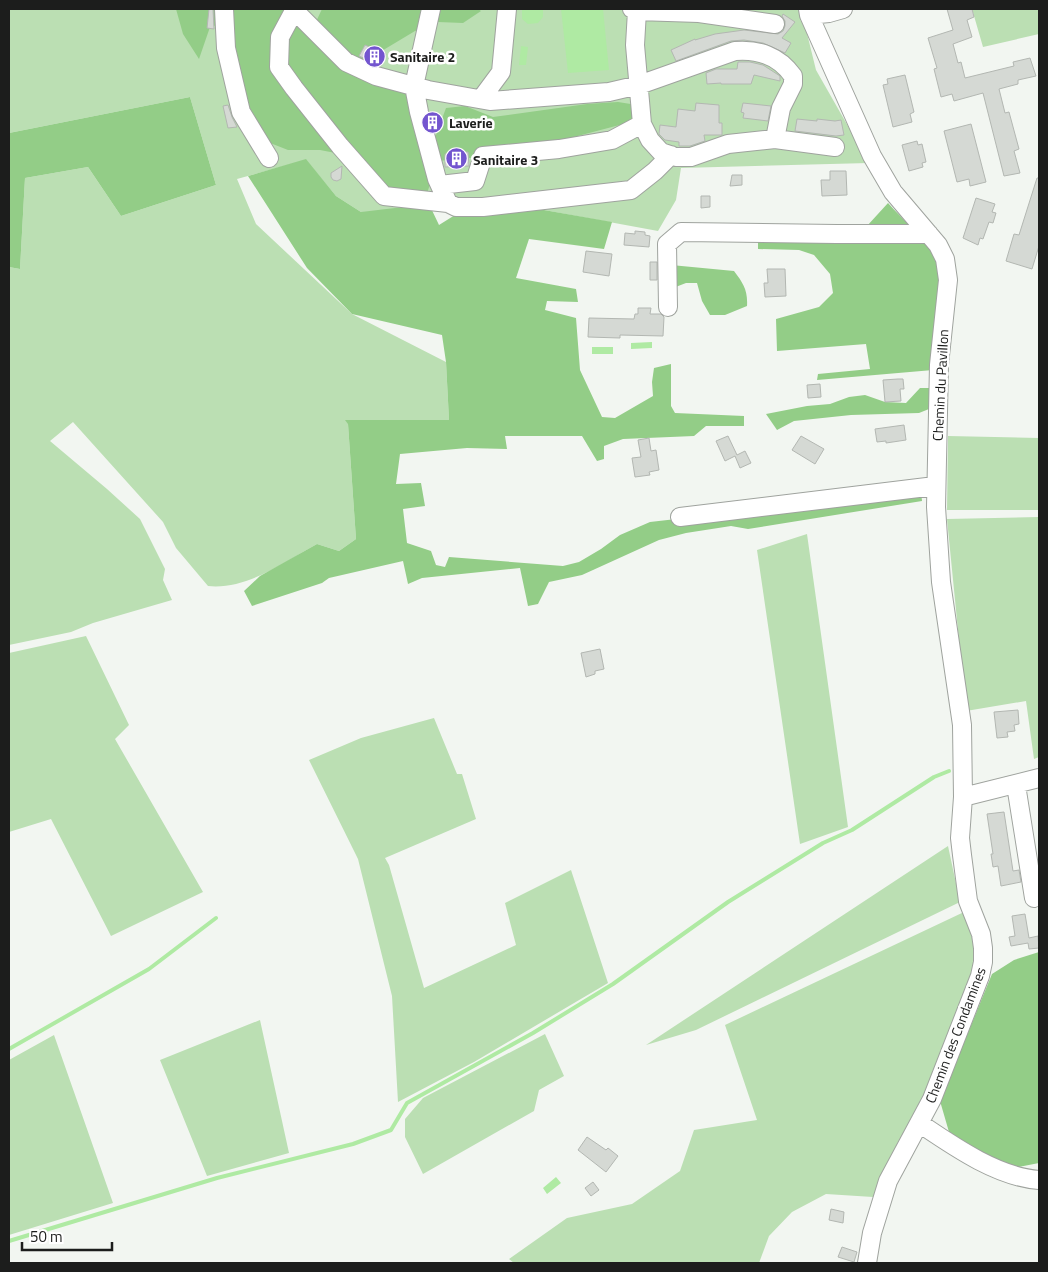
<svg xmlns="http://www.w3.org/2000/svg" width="1048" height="1272" font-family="'Titillium Web',sans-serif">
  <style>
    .green { fill: #bbdfb3 }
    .forest { fill: #93cd87 }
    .water { fill: #afeaa3 }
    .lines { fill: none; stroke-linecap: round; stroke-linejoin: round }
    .stream { stroke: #afeaa3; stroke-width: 4 }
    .building { fill: #d5d9d4; stroke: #b3b7b2 }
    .minor-casing { stroke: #9fa39e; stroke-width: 20 }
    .minor { stroke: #fff; stroke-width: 18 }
    .labels { text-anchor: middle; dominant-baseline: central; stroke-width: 5; stroke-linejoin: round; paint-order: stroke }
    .poi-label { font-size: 14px; font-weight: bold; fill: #1c1d1c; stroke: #fff; text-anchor: start }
    .street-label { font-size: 14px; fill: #1c1d1c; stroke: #fff }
  </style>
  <rect width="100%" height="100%" fill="#f2f6f1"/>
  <path class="green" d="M9,9h792l15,61 53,93 -188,5 -5,32 -18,31 -114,-21 -183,2 -25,-16 -30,-36 -69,19 19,45 96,90 94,48 3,58 -101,4 8,115 -17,12 -22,-7c-33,18 -70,46 -109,42l-32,-38 -13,-26 -90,-100 -23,19 57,48 33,30 25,50 -2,11 9,20 -79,23 -22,9 -62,13v-378l11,2 5,-91 63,-11 33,49 95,-31 -26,-88 -181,36z
    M972,9h67v25l-56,13z
    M948,436l91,2v72h-92z
    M1039,517v240l-5,2 -8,-58 -60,10 -19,-192z
    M807,534l41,293 -48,17 -43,-294z
    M86,636l43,89 -14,14 88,153 -92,44 -60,-117 -42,13v-179z
    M434,718l23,56h5l14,45 -91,39 4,7 35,123 92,-43 -11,-42 66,-33 37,113 -134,79 -76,40 -6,-106 -34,-137 -49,-99 52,-22z
    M948,846l12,56 -264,128 -50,15z
    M964,912l14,45 -50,133 -30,52 -25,55 -47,-3 -34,18 -23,24 -10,27h-245l-5,-4 58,-41 65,-14 48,-33 14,-41 63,-10 -32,-95z
    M260,1020l29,133 -82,23 -47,-116z
    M545,1034l19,42 -25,14 -5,21 -111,63 -18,-37v-18l18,-21z
    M54,1035l59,168 -104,32v-175z"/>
  <path class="forest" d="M176,9h123l15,17 8,-17h156l3,2 -18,12 -25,-1 -23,9 -40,24 -20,9 61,32 -3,29 11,18 12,-8 10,-27 19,-2 28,11 94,-13 31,-2 19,3 -6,17 -122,32 -71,7 -14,41 -26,-6 -47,-40 -31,-6h-32l-28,-11 -17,-39 -15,-78 -18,5 -11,32 -16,-25z
    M190,97l26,88 -95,31 -33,-49 -63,11 -5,91 -11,-2v-134z
    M306,159l30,37 25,16 68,-8 10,21 24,-15h81l68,12 -8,27 -75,-10 -13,39 60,11 2,13 -31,-1 -2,9 31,8 4,52 22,47 13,1 38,-22 -1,-14 2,-14 17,-4v42l4,7 69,3v10h-38l-12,10 -71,3 -19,7v13l-7,2 -15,-25h-77l2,13 -40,-1 -67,6 -4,30 25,-1 4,23 -22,3 4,34 24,8 5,14 9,2 4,-10 114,9 16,-4 22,-13 19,-14 30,-13 271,-31 1,10 -174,28 -17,-3 -45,7 -27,7 -77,35 -33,7 -11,22 -10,2 -8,-38 -98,10 -14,6 -5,-23 -74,17 -7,5 -70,23 -8,-15 16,-15 57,-32 22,7 17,-12 -8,-115 -3,-4h104l-3,-58 -4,-27 -90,-21 -45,-46 -59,-92z
    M888,203c19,21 43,41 53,67l-8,100 -116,10 1,-6 52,-5 -4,-25 -89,7 -1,-32 43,-12 14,-14 -3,-19 -16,-19 -15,-5 -41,-1v-12l98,1z
    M671,265l63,6c9,12 14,19 13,35l-22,9h-15l-8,-14 -5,-18h-11l-13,5z
    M920,388h9v21l-10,4 -68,2 -57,6 -17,9 -11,-16 41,-8 23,-2 19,-7 16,-2 20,7 21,1z
    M1039,952v211l-30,6 -60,-37 -9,-31 52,-127 22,-14z"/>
  <path class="water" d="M522,9h21v8l-5,6 -10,1 -6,-5z
    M561,9h42l6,61 -41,3z
    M521,46l7,1 -2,18h-7z
    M652,342v6l-21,1v-6z
    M592,347h21v7h-21z
    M556,1177l5,6 -14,11 -4,-6z"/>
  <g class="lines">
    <path class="stream" d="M9,1049l140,-80 67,-51
      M9,1241l208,-63 136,-34 38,-14 16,-27 126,-70 80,-49 115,-82 95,-59 29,-13 82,-53 15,-6"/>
  </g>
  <path class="building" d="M209,9h4l1,20 -7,-1z
    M947,9h25l2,8 -7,3 5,17 -19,7 5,19 3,-1 4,16 49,-12 -1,-4 17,-4 6,18 -18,4v4l-19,5 6,24 4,-1 10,37 -5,2 6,22 -16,3 -21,-83 -29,8 -2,-7 -11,3 -7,-28 3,-1 -9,-30 25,-8z
    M783,14l12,8 -13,16 9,5 -6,10 -22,-10 -19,-3 -13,1 -55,20 -5,-11 24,-11v1l20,-6 29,-4 34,4 5,-3 2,-5v-5l-3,-5z
    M365,45l21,9 -5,12 -22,-10z
    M738,62h12l13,3 17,11v5l-26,-6 -3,9h-30v-1l-14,1 -1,-11 10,-4h21z
    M905,75l9,37 -4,2 2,8 -19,5 -10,-42 5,-1 -1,-5z
    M696,103l23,2v18h3v12h-18l1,6 -15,5h-11v-4l-14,-2 -6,-6 1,-9 16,2 2,-18 17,2z
    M743,103l28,3 -3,15 -25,-3 1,-5 -3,-1z
    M228,105l4,12 5,10 -9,1 -5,-22z
    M431,115h7v13h-4z
    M797,119l20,2v-2l18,2 6,-1 3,15 -8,1 -41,-5z
    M971,124l15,58 -16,4 -1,-7 -12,3 -13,-51z
    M917,141l1,4 4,-1 4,18 -4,1 1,4 -14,4 -7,-26z
    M468,152l1,14 -24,1v-13z
    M342,166l-1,13 -4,2 -4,-1 -2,-3v-4z
    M830,171h16l1,24 -25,1 -1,-16h9z
    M732,175h10v10l-12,1z
    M1037,178h2v68l-7,23 -26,-8 8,-27 5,1z
    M701,196h9v11l-9,1z
    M976,198l19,6 -3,8 4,1 -3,10 -4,-1 -6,17 -3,-1 -2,7 -15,-7z
    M635,231l10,1v3l5,1 -1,11 -25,-2 1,-12 10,1z
    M586,251l26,3 -3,22 -26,-4z
    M650,262h7v18h-7z
    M767,269h18l1,27 -21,1 -1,-14h4z
    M638,308h13l-1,6h11l3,3 -1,19 -43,-1v3l-32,-1 1,-19 45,1 1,-5h3z
    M898,379h5l1,10h-4l1,12 -16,1 -2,-22z
    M820,384l1,13 -13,1 -1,-13z
    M904,425l2,15 -20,3v-2l-9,1 -2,-13z
    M728,436l9,19 8,-4 6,12 -11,5 -5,-12 -10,5 -9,-20z
    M801,436l23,13 -9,15 -23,-14z
    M649,438l2,13 5,-1 3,20 -10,2 1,3 -15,2 -3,-19 9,-1 -3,-17z
    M600,649l4,20 -9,2v3l-9,3 -5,-24z
    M1018,710l1,14 -5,1 1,6 -8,1 1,5 -11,1 -3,-26z
    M1004,812l9,59 6,-1 2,12 -20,4 -3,-20 -5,1 -2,-13h2l-6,-40z
    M1025,914l4,24 9,-2 1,12 -10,1 -1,-6 -17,3 -2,-9 6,-1 -3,-20z
    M587,1137l19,13 2,-2 10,8 -12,16 -28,-22z
    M593,1182l6,8 -8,6 -6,-8z
    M831,1209l13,3 -1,11 -14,-3z
    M842,1247l15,5 -3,10 -16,-5z"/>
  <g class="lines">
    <defs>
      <path id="minor" d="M224,9l2,39 15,64 28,46
        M295,9l-15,28 -1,30 15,21 46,58 44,50 64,7
        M297,9v4l49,49 30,14 52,14 62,11 119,-9 30,-7 96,-34c23,-2 44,5 58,25v8l-12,24 -6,31
        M431,9l-17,77 5,26 18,67 11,24 8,4h27l148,-17 24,-19 16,-16
        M632,9l5,2 62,2 76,11
        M808,9l1,6 63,141 21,36 45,53 7,14 3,21 -9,85 -3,142 5,75 21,143 1,72 -3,41 2,17 6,46 13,33 2,14v14l-3,14 -48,123 -44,82 -16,52 -5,30
        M637,11l-2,34 7,79 8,16 11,12 15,5h15l37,-13 47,-5 60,8
        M809,15l20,-2 14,-4
        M481,99l20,-27 6,-63
        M440,185l35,-4 8,-25 76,-7 53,-9 30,-16
        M668,307l-1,-63 14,-12 156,2h92
        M680,517l255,-31
        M1016,785l18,113
        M963,797l76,-19
        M919,1123c34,23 78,54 120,57"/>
    </defs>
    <use href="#minor" class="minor-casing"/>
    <use href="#minor" class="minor"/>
  </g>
  <defs>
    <symbol id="building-disc" viewBox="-11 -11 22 22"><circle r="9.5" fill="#7355cf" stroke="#fff"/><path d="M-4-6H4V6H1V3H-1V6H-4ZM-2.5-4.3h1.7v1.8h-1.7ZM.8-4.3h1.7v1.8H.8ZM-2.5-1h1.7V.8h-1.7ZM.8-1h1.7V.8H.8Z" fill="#fff"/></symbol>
  </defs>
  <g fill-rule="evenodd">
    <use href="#building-disc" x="362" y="44" width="25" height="25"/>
    <use href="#building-disc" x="420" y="110" width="25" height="25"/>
    <use href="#building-disc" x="444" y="146" width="25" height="25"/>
  </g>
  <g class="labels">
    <g class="poi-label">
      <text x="390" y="56">Sanitaire 2</text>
      <text x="449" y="122">Laverie</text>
      <text x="473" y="159">Sanitaire 3</text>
    </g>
    <g class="street-label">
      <text transform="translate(940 385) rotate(-87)">Chemin du Pavillon</text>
      <text transform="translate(955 1035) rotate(-69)">Chemin des Condamines</text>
    </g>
  </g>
  <rect width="1048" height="1272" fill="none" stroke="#1c1d1c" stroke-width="20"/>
  <path d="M22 1242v8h90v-8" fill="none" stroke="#1c1d1c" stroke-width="2.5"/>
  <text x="30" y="1242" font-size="15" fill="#1c1d1c" stroke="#ffffff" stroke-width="4" paint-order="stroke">50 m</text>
</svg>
